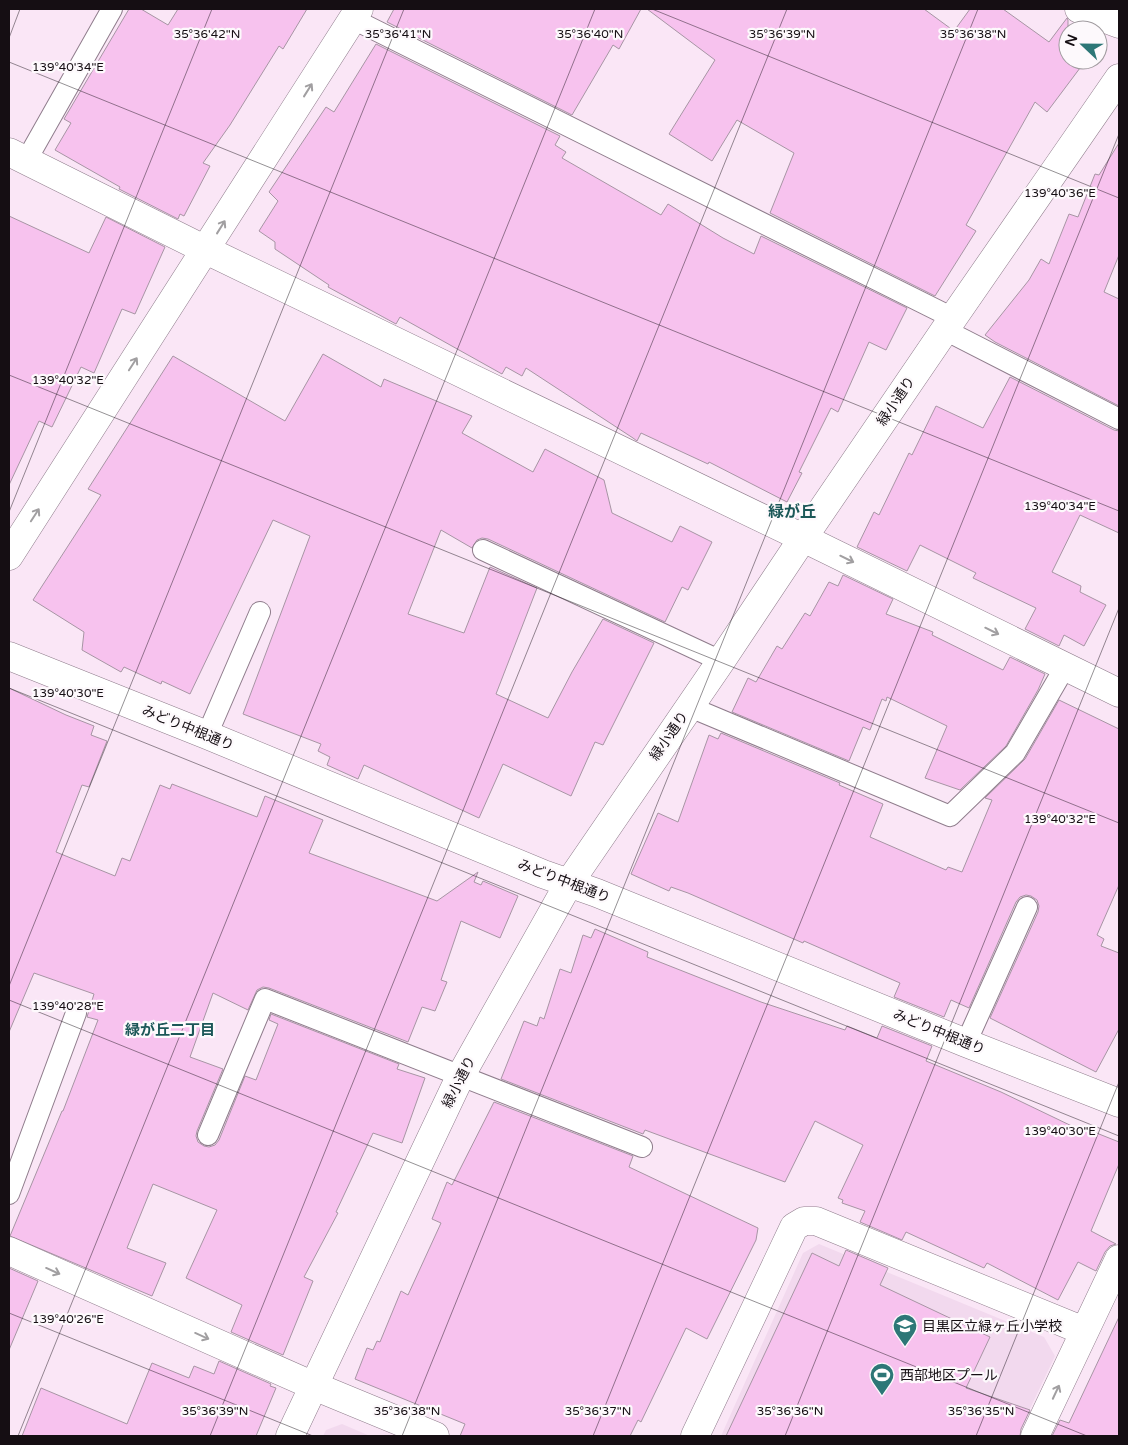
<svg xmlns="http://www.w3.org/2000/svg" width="1128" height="1445" font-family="'Varela Round','Noto Sans JP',sans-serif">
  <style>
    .built { fill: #f2d9ee }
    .building { fill: #f7c2ee; stroke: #a795a4 }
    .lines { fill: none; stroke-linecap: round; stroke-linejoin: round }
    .lane-casing { stroke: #8f7d8c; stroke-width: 22 }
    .street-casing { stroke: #8f7d8c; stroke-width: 29 }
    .secondary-casing { stroke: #8f7d8c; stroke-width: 29 }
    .lane { stroke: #fff; stroke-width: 20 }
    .street { stroke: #fff; stroke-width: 28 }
    .secondary { stroke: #fff; stroke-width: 28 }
    .oneway { stroke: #a19fa1 }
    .ticks { fill: none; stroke: #150e13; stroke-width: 1; stroke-opacity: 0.45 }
    .labels { text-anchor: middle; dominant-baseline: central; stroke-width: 4.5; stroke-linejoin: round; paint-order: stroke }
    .street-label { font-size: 14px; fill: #150e13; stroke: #fdf9fc }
    .poi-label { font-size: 14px; fill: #150e13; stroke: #fdf9fc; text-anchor: start }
    .neighbourhood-label { font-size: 15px; font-weight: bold; fill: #1c5758; stroke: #fdf9fc }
    .quarter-label { font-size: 16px; font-weight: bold; fill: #1c5758; stroke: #fdf9fc }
    .ticks-label { font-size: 12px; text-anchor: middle; fill: #150e13; stroke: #fdf9fc; stroke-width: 4.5; stroke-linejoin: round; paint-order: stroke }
  </style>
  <rect width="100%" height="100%" fill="#fae6f6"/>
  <path class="built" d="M819,1244l225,93 11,19 -38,80h-296l82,-183z
    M342,1424l28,12h-47l3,-6z"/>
  <path class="building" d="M129,9h12l27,16 10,-16h129l-24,40 -4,-3 -49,79 -27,38 7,3 -26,50 -4,-2 -2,5 -59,-30 1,-2 -65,-37 16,-27 -7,-4z
    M394,9h247l-22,40 -6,-4 -41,70 -185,-93z
    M647,9h277l30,22 16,-22h33l46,33 18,-24 1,2v40h18l-39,52 -12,-10 -69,123 10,6 -41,65 -165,-83 24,-60 -57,-33 -25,41 -43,-27 46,-74z
    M376,44l184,92 -5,9 11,7 -4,6 99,57 7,-11 55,34 31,16 7,-18 146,72 -21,42 -17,-8 -31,70 -7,-4 -32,64 3,1 -15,29 -78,-40 -1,2 -67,-31 -4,8 -4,-3 -107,-70 -4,8 -16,-9 -4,7 -102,-57 -4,7 -68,-37 1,-2 -54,-36v-7l-16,-11 19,-30 -9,-9 57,-85 8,5z
    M1119,143v112l-15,37 15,7v107l-124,-64 -10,-7 44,-55 12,-21 8,5 20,-50 9,3 17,-43 4,1z
    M9,216l80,37 17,-36 59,30 -30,67 -13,-5 -28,64 -13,-6 -29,60 -13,-6 -30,64z
    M323,354l58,33 3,-8 88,37 -10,17 71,39 12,-23 59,31 8,33 60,29 8,-16 32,16 -24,48 -6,-3 -17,35 -177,-83 -6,-1 -5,2 -5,8 -31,-18 -33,84 56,19 26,-66 47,21 -41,106 52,24 24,-46 31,-53 51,24 -51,102 -8,-3 -24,54 -68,-32 -24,54 -115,-53 -6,14 -31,-14 3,-8 -12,-6 3,-7 -78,-30 67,-178 -37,-16 -83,174 -28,-13 -1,3 -37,-17 -3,5 -39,-22 2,-18 -51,-32 68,-105 -13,-6 85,-133 112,65z
    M1010,377l104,53 5,1v102l-39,-18 -28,57 29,14 -1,6 26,13 -22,41 -20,-11 -5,11 -34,-17 11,-21 -63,-30 3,-5 -56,-28 -13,26 -50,-24 17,-35 5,3 30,-62 3,2 24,-49 47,22z
    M843,575l50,24 -7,15 47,18 -1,3 71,35 7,-13 35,17 -7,16 -32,56 -46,44 -35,-12 22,-52 -60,-29 -1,4 -4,-2 -12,31 -7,-3 -14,34 -117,-49 16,-34 8,4 21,-36 5,3 23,-36 5,3 19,-34 9,4z
    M9,688l57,27 28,11 -3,9 16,6 -18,46 -7,-2 -26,67 59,24 7,-18 8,3 30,-76 10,4 2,-5 85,33 8,-21 58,24 -14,33 128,48 41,-29 -4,10 7,3 2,-4 35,15 -18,42 -39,-17 -20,59 6,2 -12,29 -13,-4 -14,35 -139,-54 -6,-1 -6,3 -9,20 -35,-17 -23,64 33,12 -26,62 -1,5 2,6 6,4 5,1 6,-2 4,-5 26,-64 11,4 22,-56 -9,-4 2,-6 128,50 -2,5 28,9 -23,65 -29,-10 -37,79 2,1 -34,64 9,4 -30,74 -52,-23 11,-27 -56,-27 31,-68 -64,-26 -26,64 39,15 -14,33 -142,-60 52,-125h1l35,-91 -11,-3 7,-23 -60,-21 -25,59z
    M1059,700l60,29v156l-22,50 7,4 -3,7 18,7v76l-23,43 -106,-54 48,-106 1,-6 -2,-6 -6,-4 -5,-1 -6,2 -4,5 -47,106 -18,-8 -7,17 -50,-20 6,-14 -96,-42 -1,2 -115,-50 -17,-6 -2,4 -38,-17 27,-61 20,9 31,-87 9,4 3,-6 119,50 -1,2 44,19 -13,33 76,33 2,-3 14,5 30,-72 -7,-2 40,-39z
    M595,929l53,23 -1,5 114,45 84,28 2,-4 30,12 5,-12 50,20 -6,15 75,31 77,37 1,-3 40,16v22l-28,67 25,13 -6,2 -5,6 -9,19 -18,-9 -20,38 -71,-37 -3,5 -78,-36 -4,8 -42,-18 5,-11 -23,-8 1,-3 -5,-2 25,-53 -48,-24 -30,61 -140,-52 -2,4 -142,-55 23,-58 13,5 3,-9 4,2 16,-50 11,4 12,-38 8,3z
    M494,1102l139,54 -4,11 129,61 -2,12 -49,99 -21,-11 -45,94 -3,-2 -8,16h-170l5,-12 -110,-45 12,-31 6,2 4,-9 3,1 21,-51 7,4 33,-72 -9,-4 15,-37 5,3z
    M846,1250l42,18 -8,17 110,52 -24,51 64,22 -9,19 -1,7h-294l86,-183 27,13z
    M9,1268l29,13 -29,69z
    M1119,1317v119h-67l8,-16 9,3z
    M219,1361l52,23 -1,2 6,2 -20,48h-234l19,-48 86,36 25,-61 37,15 5,-12 20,8z"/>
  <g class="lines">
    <defs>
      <path id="lane" d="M353,19l600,299
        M26,161l86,-152
        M945,330l174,89
        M483,550l238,111
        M690,707l260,109 65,-63 50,-86
        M207,735l53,-123
        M966,1043l61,-136
        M208,1135l57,-136 377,148
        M9,1194l67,-181"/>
      <path id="street" d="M1079,9l40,15
        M9,152l197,98 597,288 316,155
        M9,556l350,-547
        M9,1251l305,135 121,50
        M695,1436l99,-209 10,-6h12l268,110
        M1035,1436l84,-177"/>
      <path id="secondary" d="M9,656l198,79 336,139 54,19 369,150 153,60
        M290,1436l170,-359 109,-194 152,-222 82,-123 150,-220 166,-240"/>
    </defs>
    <use href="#lane" class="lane-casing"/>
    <use href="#street" class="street-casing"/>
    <use href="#secondary" class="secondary-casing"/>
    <use href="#lane" class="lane"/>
    <use href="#street" class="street"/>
    <use href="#secondary" class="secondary"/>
  </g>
  <defs><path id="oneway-shaft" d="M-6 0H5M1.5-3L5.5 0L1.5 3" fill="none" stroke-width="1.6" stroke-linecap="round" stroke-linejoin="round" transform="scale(1.25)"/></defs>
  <g class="oneway">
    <use href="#oneway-shaft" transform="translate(308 90) rotate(-58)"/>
    <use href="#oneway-shaft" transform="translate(221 227) rotate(-58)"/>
    <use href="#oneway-shaft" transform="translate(133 364) rotate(-57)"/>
    <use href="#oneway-shaft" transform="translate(35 515) rotate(-57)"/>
    <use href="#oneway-shaft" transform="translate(847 559) rotate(26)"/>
    <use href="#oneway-shaft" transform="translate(992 631) rotate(26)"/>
    <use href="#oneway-shaft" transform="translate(53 1271) rotate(24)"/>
    <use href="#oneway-shaft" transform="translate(202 1336) rotate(24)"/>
    <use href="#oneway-shaft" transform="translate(1056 1392) rotate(-65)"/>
  </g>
  <path class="ticks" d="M652,9l467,189M9,38l11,-29M9,62l1110,449M9,375l1110,448M9,512l203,-503M9,688l1110,448M9,986l395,-977M9,1000l1078,436M9,1313l304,123M18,1436l577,-1427M210,1436l577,-1427M402,1436l576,-1427M593,1436l526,-1302M785,1436l334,-828M976,1436l143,-354"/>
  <defs>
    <symbol id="school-pin" viewBox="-11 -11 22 30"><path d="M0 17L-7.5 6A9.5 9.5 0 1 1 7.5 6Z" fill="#2d7777" stroke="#fdf9fc"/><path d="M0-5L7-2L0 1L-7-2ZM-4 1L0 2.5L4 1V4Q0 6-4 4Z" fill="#fff"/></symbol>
    <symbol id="stadium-pin" viewBox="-11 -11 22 30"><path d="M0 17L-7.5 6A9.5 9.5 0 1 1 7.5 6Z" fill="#2d7777" stroke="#fdf9fc"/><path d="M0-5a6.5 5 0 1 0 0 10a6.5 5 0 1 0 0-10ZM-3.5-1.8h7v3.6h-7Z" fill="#fff"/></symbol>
  </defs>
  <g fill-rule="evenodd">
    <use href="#school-pin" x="891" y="1312" width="28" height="38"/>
    <use href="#stadium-pin" x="868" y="1361" width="28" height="38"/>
  </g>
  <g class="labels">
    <g class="street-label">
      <text transform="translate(896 401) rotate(-56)">緑小通り</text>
      <text transform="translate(188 728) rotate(22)">みどり中根通り</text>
      <text transform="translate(669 736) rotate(-55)">緑小通り</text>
      <text transform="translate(564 881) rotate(21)">みどり中根通り</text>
      <text transform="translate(939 1032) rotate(22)">みどり中根通り</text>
      <text transform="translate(459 1082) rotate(-63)">緑小通り</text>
    </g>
    <g class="poi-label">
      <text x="922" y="1326">目黒区立緑ヶ丘小学校</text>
      <text x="900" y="1375">西部地区プール</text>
    </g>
    <g class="neighbourhood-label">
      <text x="170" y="1030">緑が丘二丁目</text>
    </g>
    <g class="quarter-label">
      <text x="792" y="512">緑が丘</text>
    </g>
  </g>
  <g class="ticks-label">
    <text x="973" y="38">35°36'38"N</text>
    <text x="207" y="38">35°36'42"N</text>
    <text x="398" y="38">35°36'41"N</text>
    <text x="590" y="38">35°36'40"N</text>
    <text x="782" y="38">35°36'39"N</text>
    <text x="68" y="71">139°40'34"E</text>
    <text x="1060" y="197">139°40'36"E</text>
    <text x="68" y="384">139°40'32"E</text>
    <text x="1060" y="510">139°40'34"E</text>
    <text x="68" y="697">139°40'30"E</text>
    <text x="1060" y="823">139°40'32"E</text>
    <text x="68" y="1010">139°40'28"E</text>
    <text x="1060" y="1135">139°40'30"E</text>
    <text x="68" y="1323">139°40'26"E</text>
    <text x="215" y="1415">35°36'39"N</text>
    <text x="407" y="1415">35°36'38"N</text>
    <text x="598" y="1415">35°36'37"N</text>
    <text x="790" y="1415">35°36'36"N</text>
    <text x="981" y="1415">35°36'35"N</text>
  </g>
  <rect width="1128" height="1445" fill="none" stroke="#150e13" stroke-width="20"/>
  <g transform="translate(1083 45) rotate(292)"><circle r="24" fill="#fdf9fc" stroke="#a09b9f"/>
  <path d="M0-4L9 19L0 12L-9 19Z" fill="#2d7777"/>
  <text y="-8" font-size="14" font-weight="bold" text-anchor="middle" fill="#150e13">N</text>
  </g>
</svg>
